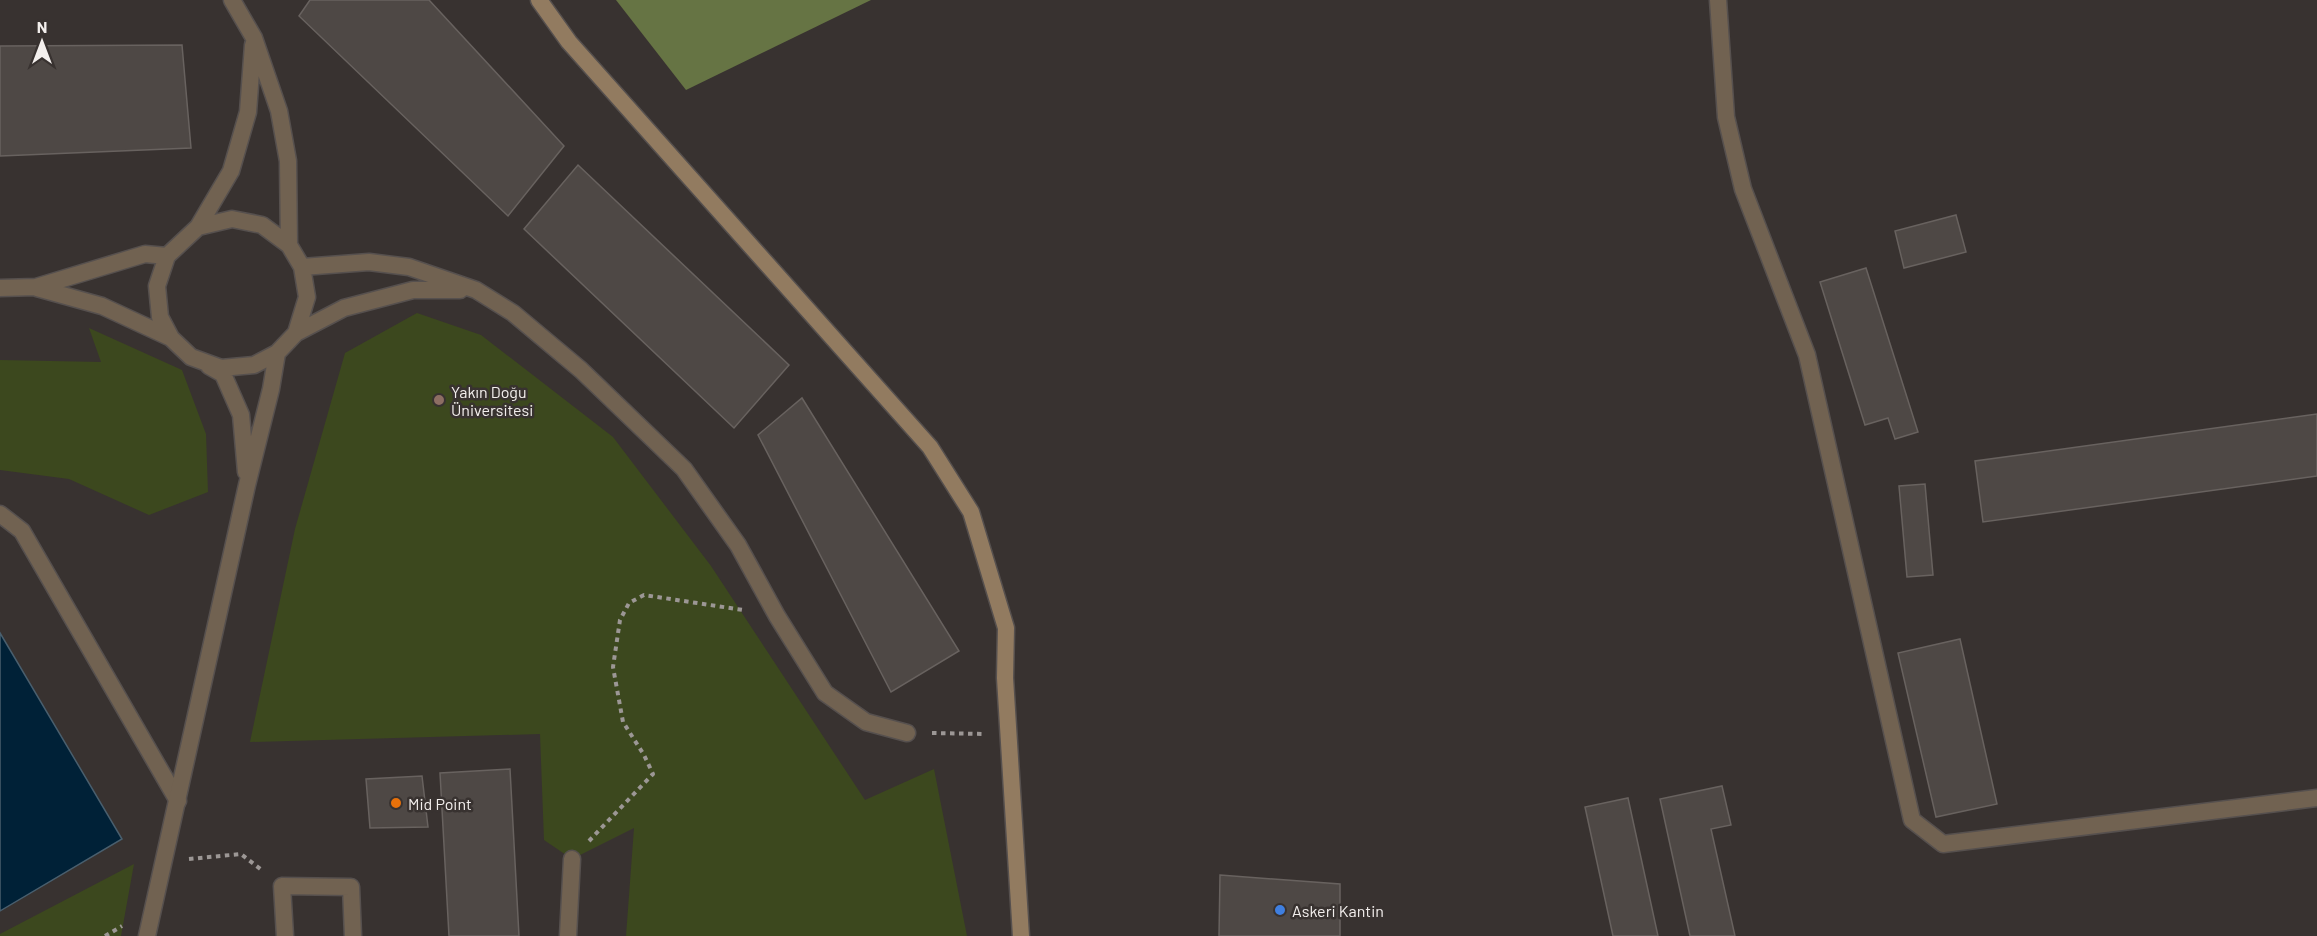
<svg xmlns="http://www.w3.org/2000/svg" width="2317" height="936" font-family="Barlow,sans-serif">
  <style>
    .green { fill: #3c481e }
    .forest { fill: #667444 }
    .water { fill: #002137; stroke: #495f6e; stroke-width: 1.5 }
    .building { fill: #4e4845; stroke: #68625f; stroke-width: 1.5 }
    .lines { fill: none; stroke-linecap: round; stroke-linejoin: round }
    .service-casing { stroke: #56504e; stroke-width: 19 }
    .minor-casing { stroke: #56504e; stroke-width: 19 }
    .secondary-casing { stroke: #56504e; stroke-width: 19 }
    .path { stroke: #9c9795; stroke-width: 4; stroke-dasharray: 4.5 4.5; stroke-linecap: butt }
    .service { stroke: #716251; stroke-width: 16 }
    .minor { stroke: #716251; stroke-width: 16 }
    .secondary { stroke: #927b60; stroke-width: 16 }
    .education-dot { fill: #8d6e63; stroke: #383230; stroke-width: 2 }
    .food-dot { fill: #e8710a; stroke: #383230; stroke-width: 2 }
    .shop-dot { fill: #3f7fe0; stroke: #383230; stroke-width: 2 }
    .labels { text-anchor: middle; dominant-baseline: central; stroke-width: 5; stroke-linejoin: round; paint-order: stroke }
    .poi-label { font-size: 16px; fill: #f3efed; stroke: #383230; text-anchor: start }
  </style>
  <rect width="100%" height="100%" fill="#383230"/>
  <path class="green" d="M417,313l64,22 132,102 98,129 154,234 69,-31 33,167h-341l8,-108 -62,31 -28,-19 -4,-106 -290,8 45,-213 50,-176z
    M89,328l93,42 24,64 2,58 -59,23 -80,-36 -69,-9v-110l101,2z
    M134,864l-13,72h-121v-2z"/>
  <path class="forest" d="M616,0h255l-185,90z"/>
  <path class="water" d="M0,633l122,206 -122,72z"/>
  <path class="building" d="M310,0h119l135,146 -56,70 -209,-200z
    M182,45l9,103 -191,8v-110z
    M578,165l211,200 -55,63 -210,-199z
    M1956,215l10,37 -62,16 -9,-37z
    M1866,268l52,164 -23,7 -7,-21 -23,7 -45,-143z
    M802,398l157,253 -68,41 -133,-257z
    M2317,414v62l-334,46 -8,-61z
    M1925,484l8,91 -26,2 -8,-91z
    M1960,639l37,165 -61,13 -38,-164z
    M510,769l9,167h-70l-9,-163z
    M422,776l6,51 -58,1 -4,-49z
    M1722,786l9,39 -20,4 24,107h-45l-30,-137z
    M1628,798l30,138h-45l-28,-129z
    M1220,875l120,9v52h-121z"/>
  <g class="lines">
    <defs>
      <path id="service" d="M1718,0l8,117 17,72 64,166 105,465 31,24 374,-46
        M0,514l22,17 156,270
        M285,936l-3,-50 69,1 2,49
        M568,936l4,-77"/>
      <path id="minor" d="M232,0l22,38 25,73 9,50 1,84
        M198,227l33,-56 17,-59 5,-67
        M302,267l67,-5 40,5 67,23 37,23 68,57 103,99 54,76 39,71 48,77 41,29 41,11
        M0,288l36,-1 109,-33 22,2
        M37,288l65,18 69,32
        M296,333l11,-36 -5,-30 -13,-22 -27,-20 -30,-6 -34,8 -31,29 -10,30 3,31 11,21 20,19 30,11 33,-3 23,-12 19,-20 48,-25 69,-18h47
        M209,366l14,8 18,41 5,57
        M147,936l100,-451 24,-96 6,-36"/>
      <path id="secondary" d="M539,0l30,42 361,405 41,65 35,116 -1,50 16,258"/>
    </defs>
    <use href="#service" class="service-casing"/>
    <use href="#minor" class="minor-casing"/>
    <use href="#secondary" class="secondary-casing"/>
    <path class="path" d="M932,733l52,1
      M589,841l64,-67 -9,-19 -21,-33 -10,-55 7,-47 9,-17 15,-8 99,15
      M189,859l52,-5 22,17
      M105,936l17,-10"/>
    <use href="#service" class="service"/>
    <use href="#minor" class="minor"/>
    <use href="#secondary" class="secondary"/>
  </g>
  <circle class="education-dot" cx="439" cy="400" r="6"/>
  <circle class="food-dot" cx="396" cy="803" r="6"/>
  <circle class="shop-dot" cx="1280" cy="910" r="6"/>
  <g class="labels">
    <g class="poi-label">
      <text x="451" y="391">Yakın Doğu<tspan x="451" dy="18">Üniversitesi</tspan></text>
      <text x="408" y="803">Mid Point</text>
      <text x="1292" y="910">Askeri Kantin</text>
    </g>
  </g>
  <g transform="translate(42 42)" stroke="#383230" stroke-width="4.5" paint-order="stroke">
  <path d="M0-4.5L10 22L0 15L-10 22Z" fill="#f3efed"/>
  <text y="-9" font-size="16" font-weight="bold" text-anchor="middle" fill="#f3efed">N</text>
  </g>
</svg>
